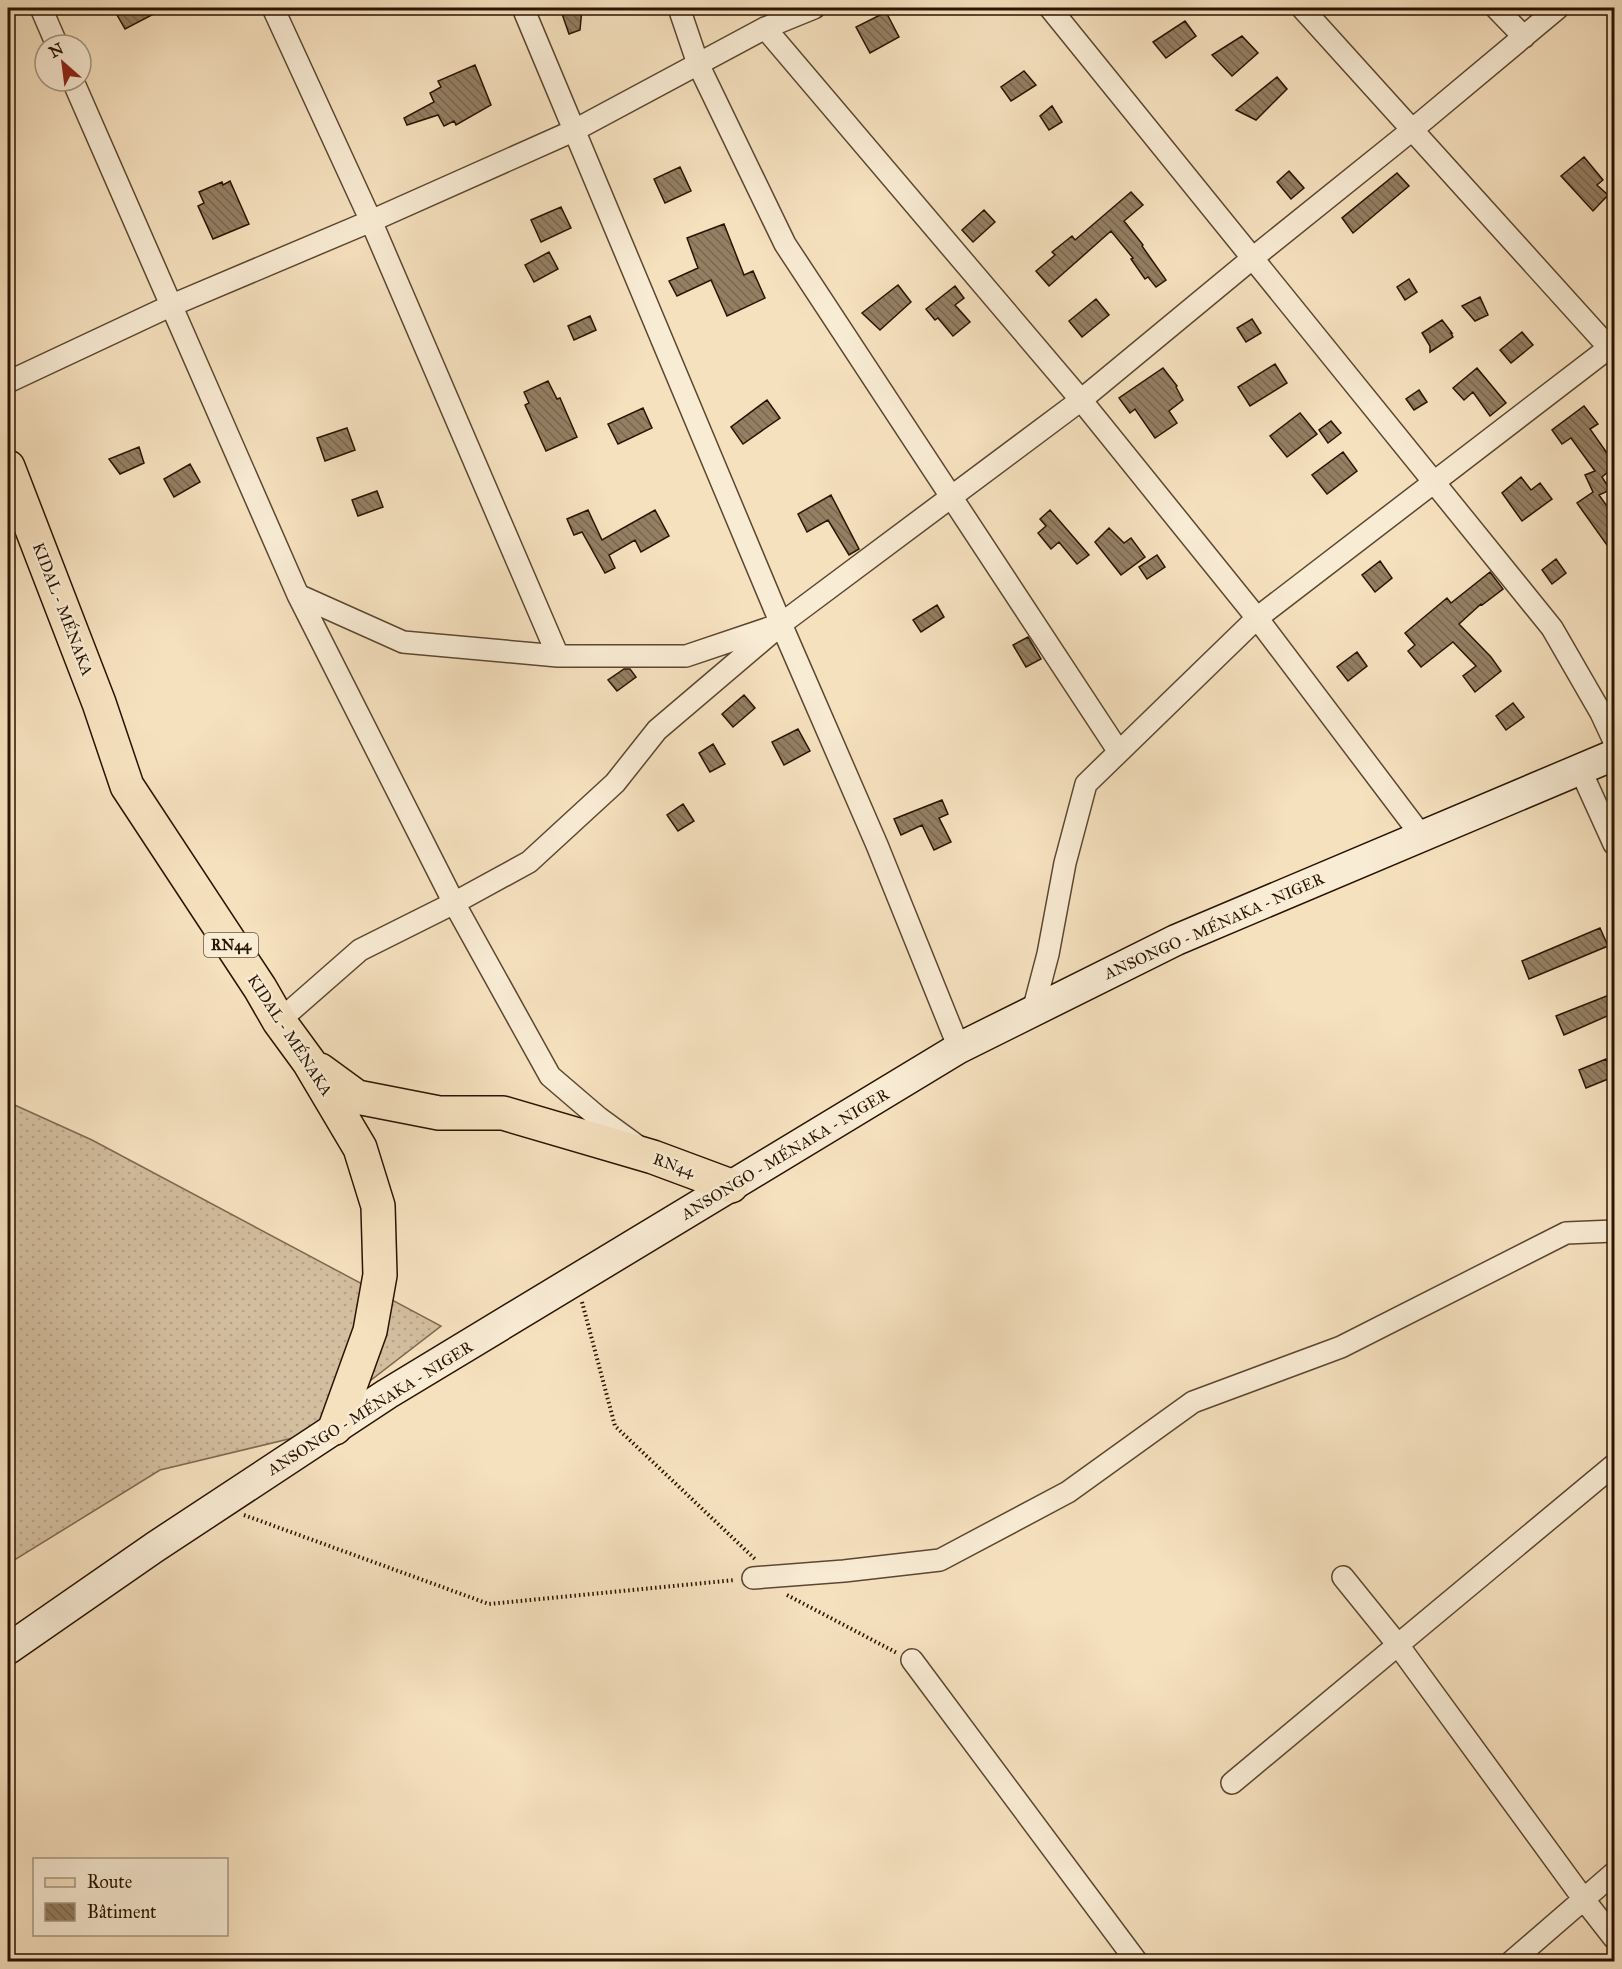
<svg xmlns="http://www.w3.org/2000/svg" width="1622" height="1969" font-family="'IM FELL Great Primer',serif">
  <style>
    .grass { fill: url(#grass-dots); stroke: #7e6950; stroke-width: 1.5 }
    .building { fill: url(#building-back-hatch); stroke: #291400; stroke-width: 1.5 }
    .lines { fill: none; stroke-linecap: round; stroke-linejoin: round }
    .street-casing { stroke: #5c4730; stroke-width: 24 }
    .secondary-casing { stroke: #291400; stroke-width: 33 }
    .primary-casing { stroke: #291400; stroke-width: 36 }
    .path { stroke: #291400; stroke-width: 4; stroke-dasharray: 1.5 3; stroke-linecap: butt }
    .street { stroke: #f9ecd5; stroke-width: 21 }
    .secondary { stroke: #f9ecd5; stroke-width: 30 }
    .primary { stroke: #f6e1bf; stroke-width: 33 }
    .labels { text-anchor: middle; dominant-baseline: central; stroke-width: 4.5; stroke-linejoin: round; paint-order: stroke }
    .shield { fill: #f9ecd5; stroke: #675540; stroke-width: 1.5 }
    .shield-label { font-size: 15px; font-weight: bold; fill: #291400 }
    .street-label { font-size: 16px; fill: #291400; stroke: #f9ecd5 }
  </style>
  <defs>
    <pattern id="grass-dots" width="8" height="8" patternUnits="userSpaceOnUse" patternTransform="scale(1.5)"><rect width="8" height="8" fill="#d3be9f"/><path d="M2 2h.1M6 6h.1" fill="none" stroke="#b5a287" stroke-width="1.8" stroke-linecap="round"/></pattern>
    <pattern id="building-back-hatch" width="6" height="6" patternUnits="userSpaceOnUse" patternTransform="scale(1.5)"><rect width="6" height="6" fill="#947f63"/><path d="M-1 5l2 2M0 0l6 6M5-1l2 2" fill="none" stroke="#79674f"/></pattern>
  </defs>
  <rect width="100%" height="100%" fill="#f6e1bf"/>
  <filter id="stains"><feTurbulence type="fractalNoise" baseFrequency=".00333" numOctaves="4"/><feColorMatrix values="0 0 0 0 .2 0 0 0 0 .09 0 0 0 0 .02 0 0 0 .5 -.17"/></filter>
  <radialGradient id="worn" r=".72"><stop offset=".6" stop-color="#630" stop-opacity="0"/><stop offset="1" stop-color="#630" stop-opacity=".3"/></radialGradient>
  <path class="grass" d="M8,1102l84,38 349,186 -144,111 -137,33 -152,94z"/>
  <path class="building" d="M126,8h39l-40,21 -9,-16z
    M560,8h22l-2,22 -11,4z
    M886,12l13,25 -29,16 -14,-26z
    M1185,21l11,15 -30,22 -13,-16z
    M1242,36l16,17 -26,23 -20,-21z
    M475,65l16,40 -35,20 -2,-4 -10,5 -6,-11 -31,10 -3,-7 30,-16 -4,-9 11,-6 -3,-6z
    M1024,71l12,14 -25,16 -10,-14z
    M1277,77l10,12 -31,31 -20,-10z
    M1052,106l10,16 -13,8 -9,-14z
    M1584,157l19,23 -6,5 11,10 -15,16 -32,-35z
    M680,167l11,24 -26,12 -11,-24z
    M1289,171l15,17 -13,11 -14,-17z
    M1397,173l12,13 -56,47 -11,-15z
    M230,181l19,43 -36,15 -15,-33 6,-3 -5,-11 23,-10 1,3z
    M1131,192l12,13 -19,16 19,24 -1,1 24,34 -10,7 -8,-10 -3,2 -14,-20 2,-1 -22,-27 -62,55 -13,-15 19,-16 -3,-3 20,-16 3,4z
    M561,207l10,21 -30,14 -10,-22z
    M984,210l11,12 -22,20 -11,-12z
    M724,224l20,51 9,-4 12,27 -38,18 -16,-36 -34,16 -8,-15 29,-13 -11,-30z
    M549,252l9,17 -24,13 -9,-17z
    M1409,279l8,13 -12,8 -8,-13z
    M898,285l13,17 -31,28 -18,-17z
    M955,286l9,12 -9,7 15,17 -17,14 -15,-18 -3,2 -9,-11z
    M1480,297l8,18 -13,6 -13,-15z
    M1096,299l13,16 -27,22 -13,-16z
    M590,316l6,14 -22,10 -6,-14z
    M1252,319l9,14 -15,9 -9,-14z
    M1442,320l10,13h-1l2,4 -23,15v-6l-8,-13z
    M1522,332l11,13 -22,18 -11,-13z
    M1275,364l12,19 -37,23 -12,-19z
    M1163,368l14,18 -1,1 7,13 -14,11 8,12 -22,15 -20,-29 -5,4 -11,-15z
    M1477,368l29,35 -16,13 -17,-24 -9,8 -11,-12z
    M548,381l9,18 3,-1 17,39 -31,14 -21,-46 4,-2 -5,-11z
    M1419,390l8,12 -13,8 -8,-11z
    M767,400l13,18 -37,26 -12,-17z
    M1584,406l14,18 -8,5 24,34v4l-12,10 8,13 -11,5 15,21v39l-37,-52 16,-11 -8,-17 10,-4 -24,-33 -9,6 -10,-14z
    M643,408l9,20 -34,16 -10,-20z
    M1300,413l17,21 -30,23 -17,-21z
    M1331,421l10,12 -13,10 -9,-13z
    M347,428l8,22 -30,11 -8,-23z
    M139,447l5,16 -24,11 -11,-15z
    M1343,452l14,19 -30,23 -15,-19z
    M190,464l10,18 -26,15 -10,-18z
    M1521,477l10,13 9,-7 12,16 -30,22 -20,-28z
    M377,491l6,16 -25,9 -6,-16z
    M831,495l28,54 -10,6 -21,-35 -21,12 -9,-18z
    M588,510l14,30 53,-30 14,26 -28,16 -6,-12 -26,15 6,13 -10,5 -23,-41 -8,3 -7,-16z
    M1050,510l39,45 -12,9 -18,-22 -8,7 -13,-16 8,-7 -6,-7z
    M1109,528l15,15 7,-5 14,19 -24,18 -26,-33z
    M1157,555l8,12 -18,12 -8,-12z
    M1556,559l10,14 -14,11 -10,-14z
    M1380,561l12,17 -17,14 -13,-17z
    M1490,572l13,17 -21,16 -1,-1 -22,20 32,33 10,14 -26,21 -12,-16 13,-10 -23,-24 -32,25 -13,-16 7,-6 -10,-12 42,-35 4,5z
    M937,605l7,12 -23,15 -8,-12z
    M1028,637l13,22 -15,8 -13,-22z
    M1357,652l10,14 -19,15 -11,-14z
    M624,669h6l6,8 -19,14 -9,-11z
    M744,695l11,13 -22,19 -11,-13z
    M1513,703l11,14 -18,13 -10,-14z
    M798,729l12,22 -26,14 -12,-23z
    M713,744l12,20 -15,8 -11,-19z
    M942,800l6,14 -9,4 12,24 -17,8 -12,-25 -21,10 -7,-16z
    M683,804l11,17 -16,10 -11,-16z
    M1600,928l8,18 -79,33 -7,-18z
    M1614,993v20l-50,22 -8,-19z
    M1606,1059l7,18 -27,11 -7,-18z"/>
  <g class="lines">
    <defs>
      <path id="street" d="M41,8l16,37
        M273,8l98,213 187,435
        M523,8l258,616 96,221 82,203
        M679,8l19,56 87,180 334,508
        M1050,8l502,620 49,85 13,28
        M1302,8l312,345
        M1496,8l28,29
        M765,28l316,372 176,218 164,217
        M73,81l225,514 156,308 96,173 49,42 37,27
        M8,382l162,-76 201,-85 202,-90 192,-103 49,-20
        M298,595l105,47 155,14h128l95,-32 300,-224 173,-143 158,-127 146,-122
        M1580,769l34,75
        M1033,1011l15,-57 17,-91 21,-79 171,-166 357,-274
        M279,1021l81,-71 94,-47 75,-41 86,-79 42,-53 114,-97
        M1343,1577l55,68 187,256 29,37
        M753,1578l91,-7 96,-11 128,-68 125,-90 148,-55 225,-114 48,-2
        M912,1660l225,302
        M1232,1783l382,-318
        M1511,1962l103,-89"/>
      <path id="secondary" d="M8,1649l147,-102 232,-153 572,-346 217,-108 438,-185"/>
      <path id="primary" d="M8,467l91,236 28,83 133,202 19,33 30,41 51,86 18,58 2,69 -10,56 -35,97
        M320,1070l37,27 82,16h64l150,44 78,29"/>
    </defs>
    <use href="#street" class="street-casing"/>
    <use href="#secondary" class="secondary-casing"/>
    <use href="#primary" class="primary-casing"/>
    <path class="path" d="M582,1302l33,124 141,134
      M244,1515l245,89 246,-24
      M787,1595l110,58"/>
    <use href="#street" class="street"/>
    <use href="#secondary" class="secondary"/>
    <use href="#primary" class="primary"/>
  </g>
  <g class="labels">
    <rect class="shield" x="204" y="933" width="54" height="24" rx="4.5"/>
    <g class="shield-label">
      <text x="231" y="945">RN44</text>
    </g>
    <g class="street-label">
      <text transform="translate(63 609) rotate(69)">KIDAL - MÉNAKA</text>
      <text transform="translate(1214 926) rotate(-24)">ANSONGO - MÉNAKA - NIGER</text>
      <text transform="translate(290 1035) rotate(57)">KIDAL - MÉNAKA</text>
      <text transform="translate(785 1154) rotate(-31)">ANSONGO - MÉNAKA - NIGER</text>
      <text transform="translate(674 1165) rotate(19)">RN44</text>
      <text transform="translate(370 1408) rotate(-32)">ANSONGO - MÉNAKA - NIGER</text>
    </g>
  </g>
  <rect width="1622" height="1969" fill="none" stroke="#f6e1bf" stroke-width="30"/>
  <rect x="9" y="9" width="1604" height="1951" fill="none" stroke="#291400" stroke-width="3"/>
  <rect x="15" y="15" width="1592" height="1939" fill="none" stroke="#291400" stroke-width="1.5"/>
  <rect x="33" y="1858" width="195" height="78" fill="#f9ecd5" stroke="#a69680" stroke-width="1.5"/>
  <rect x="45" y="1878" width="30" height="9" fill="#f6e1bf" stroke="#a69680" stroke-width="1.5"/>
  <text x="87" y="1888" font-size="18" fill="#291400">Route</text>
  <rect x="45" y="1903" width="30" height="18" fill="url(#building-back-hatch)" stroke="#a69680" stroke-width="1.5"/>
  <text x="87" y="1918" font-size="18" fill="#291400">Bâtiment</text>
  <g transform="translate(63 63) rotate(332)"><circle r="28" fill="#f9ecd5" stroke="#a69680" stroke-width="1.5"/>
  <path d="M0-4.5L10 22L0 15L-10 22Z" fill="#8f2418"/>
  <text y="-9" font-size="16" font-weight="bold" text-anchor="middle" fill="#291400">N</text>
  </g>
  <rect width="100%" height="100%" filter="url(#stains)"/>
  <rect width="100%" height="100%" fill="url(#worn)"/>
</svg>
